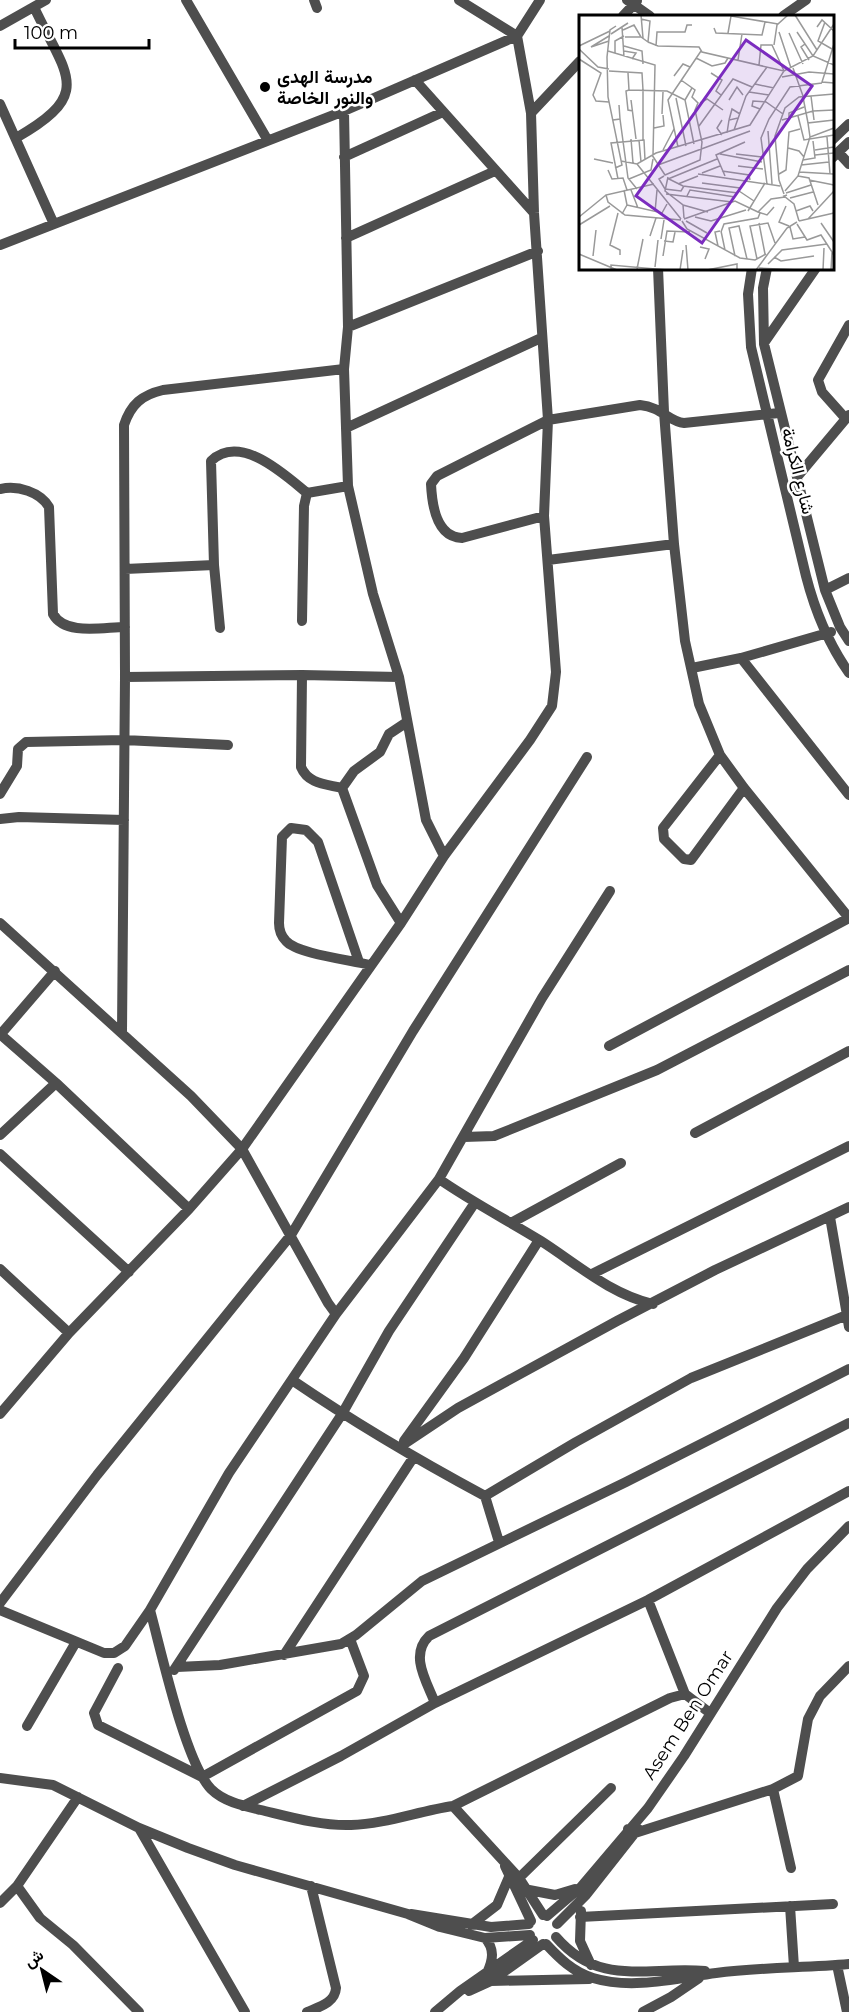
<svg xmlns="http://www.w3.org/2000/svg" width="849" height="2012" font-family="Montserrat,Vazirmatn,sans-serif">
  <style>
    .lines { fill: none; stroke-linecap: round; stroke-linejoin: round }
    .minor { stroke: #4e4e4e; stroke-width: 10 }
    .poi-dot { fill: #000; stroke: #fff; stroke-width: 2 }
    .labels { text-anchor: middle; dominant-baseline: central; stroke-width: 5; stroke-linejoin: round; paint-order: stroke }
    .poi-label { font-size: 18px; font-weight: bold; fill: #000; stroke: #fff; text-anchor: start }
    .street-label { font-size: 18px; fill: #000; stroke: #fff }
    .inset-road { fill: none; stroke: #999; stroke-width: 1.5 }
    .view { fill: #7b2cbf; fill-opacity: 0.15; stroke: #7b2cbf; stroke-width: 3 }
    .inset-edge { fill: none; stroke: #000; stroke-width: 3 }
  </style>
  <rect width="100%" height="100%" fill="#fff"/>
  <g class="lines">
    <path class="minor" d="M186,0l81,139
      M314,0l3,8
      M459,0l58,36
      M627,0l23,16
      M623,16l14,-15
      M783,16l23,-16
      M0,26l46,-26
      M415,80l119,133
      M0,104l53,118
      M344,111l4,216 -4,42 4,117 25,108 26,83 27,143 18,36
      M531,113l49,-52
      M16,138c79,-45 50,-62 18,-131
      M832,140l17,-16
      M838,152l11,12
      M344,157l99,-45
      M832,158l17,-16
      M346,238l149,-67
      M0,245l344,-134 173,-75
      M658,268l6,144 10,132 11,97 14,63 21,51 24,33 105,130
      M752,268l-4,26 3,53 55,229c9,35 22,67 43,97
      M767,268l-4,20 1,56 61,246 15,37 9,14
      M348,327l190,-76
      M764,343l52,-75
      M846,419l-24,-27 -4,-12 31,-55
      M346,428l195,-90
      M797,477l52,-62
      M0,489c18,-4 40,3 49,18l4,107c12,22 51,13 72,13
      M544,516l-82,22c-26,-1 -30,-33 -31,-54l6,-8 111,-56 92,-15c22,2 29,17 44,18l95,-10
      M548,560l126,-16
      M125,569l89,-4
      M825,590l24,-12
      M302,621l2,-115 3,-13 41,-7
      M220,628l-6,-63 -3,-104c29,-28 73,13 96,32
      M741,658l108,137
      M692,668l49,-10 90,-26
      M125,677l177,-2
      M720,755l-57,73 1,11 20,20 7,1 53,-72
      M342,788c-16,-4 -34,-4 -41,-21l1,-92 97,2
      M0,794l17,-28 1,-17 8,-7 98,-2 104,5
      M0,819l19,-2 105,3
      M610,891l-68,107 -103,181c33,23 68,41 102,62 36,23 69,53 112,63
      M0,923l191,173 51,53 86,154 8,11 -107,159 -79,137 -25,36 -11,7h-10l-104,-43
      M401,923l-24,-38 -35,-97 12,-17 26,-19 9,-18 18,-12
      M359,962l-41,-120 -12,-12 -15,-2 -9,9 -3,86c0,6 2,13 7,18 11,13 65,19 84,24
      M122,1032l3,-355 -1,-252c7,-21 18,-30 39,-35l181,-21
      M0,1034l56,49 133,126
      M0,1035l55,-64
      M609,1046l240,-128
      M695,1133l154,-82
      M0,1135l56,-52
      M464,1137l30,-1 163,-66 192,-100
      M0,1154l129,118
      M830,1217l19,110
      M511,1223l110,-60
      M0,1269l69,64
      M592,1274l257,-128
      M336,1314l103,-135
      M292,1380c63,43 126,80 193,116l14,46
      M0,1414l69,-81 120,-124 53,-60 159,-226 43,-67 86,-116 22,-34 4,-34 -12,-156 4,-96 -14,-207 -3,-100 -14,-77 23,-36
      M404,1441l60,-83 75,-118
      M401,1446l57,-38 159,-87 98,-51 134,-63
      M485,1496l91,-54 115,-64 156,-63
      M648,1600l37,94
      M0,1603l97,-128 194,-240 122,-204 174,-274
      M150,1610c11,40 35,152 61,179 13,13 33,17 50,21 29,7 60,16 90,15 34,-1 68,-14 102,-19l66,72 24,37
      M284,1655l129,-197
      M177,1667l43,-2 121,-21 15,-9 66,-54 204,-99 223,-113
      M118,1668l-24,45 4,12 104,52 155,-86 7,-15 -14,-37
      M174,1670l168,-256 47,-83 85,-127
      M435,1703c-8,-21 -26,-48 -6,-67l420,-213
      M27,1726l49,-84
      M0,1778l53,7 86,43 49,20 47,17 173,49 32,13 45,11 45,-3
      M773,1789l18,79
      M243,1806l98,-50 94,-53 213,-103 201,-109
      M453,1806l217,-108 15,-4 25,19
      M139,1828l106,184
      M628,1829l7,4 138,-44 25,-13 10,-57 12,-23 29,-30
      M505,1866l26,55
      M519,1878l92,-90
      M17,1886l23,32 33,27 66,67
      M529,1890l26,5 20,-6
      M0,1903l17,-17 61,-89
      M790,1906l4,61
      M581,1911l-1,30 11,24
      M411,1914l80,13 38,-3
      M547,1916l34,-29 67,-79 36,-52 93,-148 30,-39 42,-43
      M580,1917l253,-13
      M557,1924l29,-29 52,-66
      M471,1925l26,-20 12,-28
      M556,1937c44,51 91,29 149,34
      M485,1938c10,11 8,22 2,35
      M546,1944c13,14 27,28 47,34 39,12 85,0 123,-5 44,-6 89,-5 133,-9
      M837,1965l10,47
      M491,1981l98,-2
      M469,1991l22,-10 52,-37
      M307,2012c12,-5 28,-9 29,-24l-25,-102
      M435,2012l25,-21 73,-51
      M643,2012l28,-15 28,-19"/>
  </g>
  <circle class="poi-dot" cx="265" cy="87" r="6"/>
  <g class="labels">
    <g class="poi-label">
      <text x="277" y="77">مدرسة الهدى<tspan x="277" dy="21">والنور الخاصة</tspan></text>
    </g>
    <g class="street-label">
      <text transform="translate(798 471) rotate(76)">شارع الكرامة</text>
      <text transform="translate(688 1715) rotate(-57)">Asem Ben Omar</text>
    </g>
  </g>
  <g transform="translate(579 15)">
    <rect width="255" height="255" fill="#fff"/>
    <path class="inset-road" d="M62,0l2,23M216,0l22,35M246,7l-7,19 14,8M43,12l2,30M238,12l5,-7 12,11M135,13l2,5 46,2 3,-13M44,15l11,-5 7,12M200,17l12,36M218,17l16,24 21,9M149,18l3,-17 47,8M210,18l14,31M32,19l17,-11M30,21l-18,11 18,-6M46,22h16l7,5 2,-21 -9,-2M69,27l10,4 41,1 3,5 82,19 29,-15 21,-32M226,29l-4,3 8,13M255,29l-12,38 12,1M195,30l3,-20 11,-10M0,31l31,-15M45,31l18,5 1,13M77,31l1,-14h28l2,-7h5M0,34l19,18 11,2M29,36l47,14 -2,90M45,36l12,2 -4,6M36,38v-12l9,-5M117,43l16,8 13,-3 3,-5M0,44l22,14 -8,22 3,6 13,1M159,45l4,-26M214,53l10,28M30,56l33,2 1,17M49,58l1,17 38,1 18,9M132,58l11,7 -6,11 5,4M95,61l9,-12 7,3M203,62l27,-5 25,2M176,69l19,4M113,73l-7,12 9,44M50,75l-3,1 2,19 5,1M64,75v50M170,77l20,3M232,81l3,24M224,82l5,26M97,83l10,48M52,85l5,39M150,85l8,-13 6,8M121,88l7,-4 16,11M181,94l-8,-3 1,-5 13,1 17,12M83,99l1,-22M219,101l6,24 30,-5M210,103v-5l15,-6M41,104l8,59 9,11M34,105l7,-1 -1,-14M150,105l3,-11 8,5M203,105l31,-9 21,-1M120,111l34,-47 19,8M75,113l10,-2 -1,-11M155,115l12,-34 21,-29M189,116l4,53M148,118l2,-13 9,-2M143,120l-5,-7 5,-8M231,122l-2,-14 26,-3M248,122l3,37M52,124l2,24M60,125l2,22M99,132l-10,-47 33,-49M209,133l11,3 5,6M84,135l11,-21M236,135l19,-3M141,139l42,8M157,139l26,3M73,140l13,20 35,-15 2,-18 -7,-32 3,-7 -6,-6 3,-7 -14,-10M236,140l19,-2M15,144l19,4M224,145l12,-2 -2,-17M42,146l16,3 19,-11 94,-28 34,-54 -12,-26h-11l-2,20M58,149l44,55M79,150l92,-34M222,150l28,-3M159,151l25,3M36,153l7,-3 -14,-68 -1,-40 3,-27 6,-4M29,155l4,9 11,-1 4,12M143,156l27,4 1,5M220,157l35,2M123,158l18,-7M119,159l82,12M200,159l7,-4 3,-38 11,-3M85,161l-5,3 6,10 16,2 3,-5M146,161l-9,-21 29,-13M219,161l11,2 9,27M89,162l-3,14 18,14 1,13M39,164l-7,-36 33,-3 1,20M50,164l22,-9 2,-11M89,164l49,-20M90,164l14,7 55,7M230,165l25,5M123,168l38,5M75,169l-48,11 2,7 17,13 56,5M99,169l20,-8M188,169l-6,-46 8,-19 21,-32 32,-4M52,175l7,18M160,176l15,10M206,176l13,-15 12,-39 24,-9M207,178l25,-8M87,179l66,8M205,179l-5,-14 -4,-44 10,-28 14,-11 35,-3M208,180l-3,1 10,8 5,17M108,181l3,-6 45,7M211,183l23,-6M48,190l35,8 5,-9M104,190l25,7M207,191l-7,16 10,4M169,196l17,-28M217,196l14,-5 3,5M76,197l2,-22M179,197l9,3 7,-8M39,198l-8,32 10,5v5M43,199l5,-9 -3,-15M0,202l27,-22M116,202l16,4 35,-11M105,204l51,-18 23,11 13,-13 14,-2M229,204l26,-28M103,206l5,8 53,29 15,2 11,-6M107,206l21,12M220,206l35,-8M180,208l6,31M242,208l13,19M218,209l10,16 14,-5 13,20M0,210l31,-19M211,212l3,12 12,-2M142,216l4,19M142,217l3,-8 34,-6 2,-5M71,221l6,-18M82,224l3,-19M85,226l9,1 2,-10M107,230l2,25M139,231l-3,-14 5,-1M121,232l9,2 -4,10M0,239l38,16M14,241l3,-26M84,241l4,-25 23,1M156,241l-6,-28 10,-2 8,33M195,242l7,4 33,-5M178,244l-7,-33 18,-3 7,20M189,249l14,-14 45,-6M76,252l3,-27M180,253l40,2M58,254l6,-30M32,255v-5l56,5M101,255l3,-20M128,255l30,-6v6M177,255l31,-42 10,-6M244,255l1,-22M252,255l1,-18"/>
    <path class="view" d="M167,25l66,46 -110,157 -66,-47z"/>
    <rect width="255" height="255" class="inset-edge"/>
  </g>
  <g transform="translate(42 1970) rotate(325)" stroke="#ffffff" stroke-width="4.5" paint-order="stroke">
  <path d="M0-4.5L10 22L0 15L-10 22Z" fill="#000000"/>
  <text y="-9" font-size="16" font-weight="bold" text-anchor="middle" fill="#000000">ش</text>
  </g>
  <path d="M15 39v9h134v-9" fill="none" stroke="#000000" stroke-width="3"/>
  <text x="24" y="39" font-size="18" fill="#000000" stroke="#ffffff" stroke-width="4.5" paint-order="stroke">100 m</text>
</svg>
